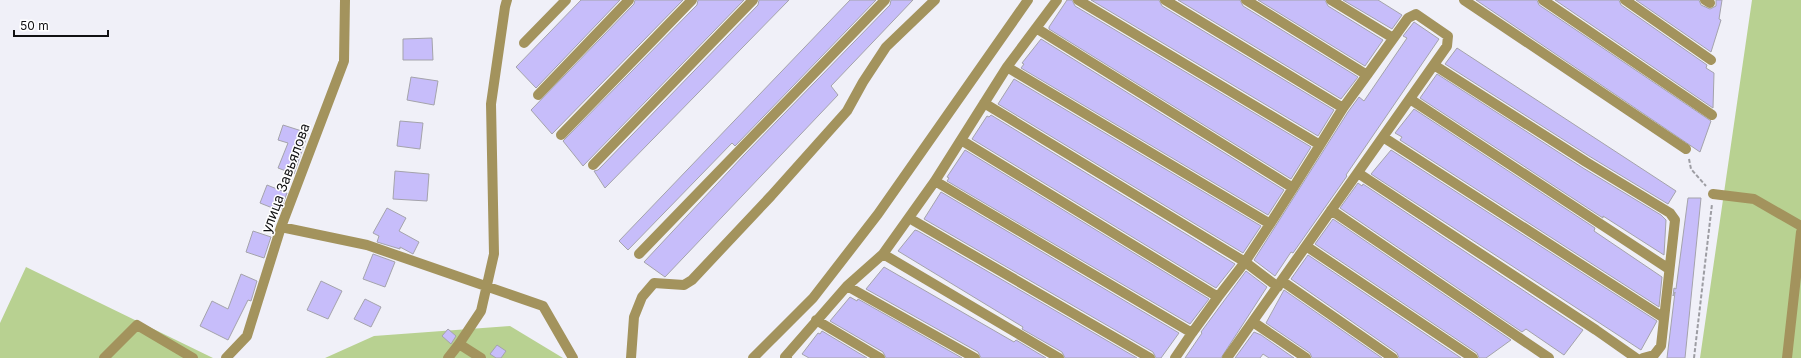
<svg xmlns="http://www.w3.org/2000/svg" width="1801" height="358" font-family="Inter,sans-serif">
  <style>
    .green { fill: #b8d191 }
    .building { fill: #c7bdfa; stroke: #a4a3ab }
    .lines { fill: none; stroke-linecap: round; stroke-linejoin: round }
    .path { stroke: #9d9da3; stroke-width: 2; stroke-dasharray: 4 2; stroke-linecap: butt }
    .minor { stroke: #a3935d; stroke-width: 10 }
    .labels { text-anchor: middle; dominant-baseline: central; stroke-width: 3; stroke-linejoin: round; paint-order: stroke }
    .street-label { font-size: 14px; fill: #111113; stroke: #fff }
  </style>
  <rect width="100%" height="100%" fill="#f0f0f8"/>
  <path class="green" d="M1752,0h49v358h-101z
    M26,267l187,91h-213v-35z
    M510,326l53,32h-238l49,-22z"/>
  <path class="building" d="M581,0h39l-84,88 -20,-21z
    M635,0h48l-131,134 -21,-24 103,-106z
    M698,0h46l-161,166 -20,-25 134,-136z
    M759,0h30l-184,188 -11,-17 4,-1 160,-165z
    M850,0h26l-141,146 -3,-3 -104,107 -9,-9z
    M891,0h22l-82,86 7,9 -173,182 -21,-15 100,-107 146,-150z
    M1067,0h5l3,6 236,141 -20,32 -242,-150v-2z
    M1091,0h68l3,6 172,104 -16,26z
    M1178,0h62l3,6 115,71 -17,22z
    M1258,0h67l3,6 55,34 -18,26z
    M1343,0h35l24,15 -10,14z
    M1476,0h61l2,5 172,116 -11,31z
    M1555,0h64l2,5 86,60 -1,3 8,5 -1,35z
    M1636,0h63l2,5 9,4 6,-3v-6h6l-3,19 2,1 -10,32z
    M1414,22l25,17 -93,136 1,1 -54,77 -2,-1 -16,24 -21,-16 94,-148 11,-15 5,4 43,-63 -4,-2z
    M432,38l1,22h-30v-21z
    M1041,39l243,151 -16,25 -247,-147 3,-4 -2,-1z
    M1457,48l219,143 -8,13 -79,-48 -144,-92z
    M1437,74l146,94 78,47 5,5 -2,35 -61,-39v2l-183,-120z
    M411,77l27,4 -4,24 -27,-5z
    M1014,79l247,147 -18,27 -245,-149z
    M1414,109l181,119 -1,3 68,46 -3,30 -259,-167 2,-3 -7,-4z
    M991,115l244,149 -19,24 -244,-149 15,-23 2,1z
    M400,121l23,2 -3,26 -23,-3z
    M283,125l25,8 -14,41 -16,-6 10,-25 -10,-3z
    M965,150l244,149 -19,25 -243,-143 2,-3 -2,-1z
    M1391,150l266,171 -16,29 -270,-176z
    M395,171l34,3 -2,27 -34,-2z
    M1358,183l4,3 1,-2 220,146 -19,25 -38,-26 -4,3 -182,-124z
    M267,185l20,8 -7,18 -20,-8z
    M941,192l238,141 -18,25h-5l-3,-6 -229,-133z
    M1688,198h13l-16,160h-18l8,-66 -2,4 1,-8 2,1z
    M387,208l19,10 -7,13 20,11 -6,12 -13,-7v2l-23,-7 2,-6 -6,-3z
    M1333,219l178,121 -25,18h-7l-2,-5 -162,-109z
    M915,230l3,1 219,127h-72l-3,-6 -40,-23 1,-2 -125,-76z
    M253,231l18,6 -7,21 -18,-6z
    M373,254l22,8 -10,25 -22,-8z
    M1308,255l153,103h-62l-2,-5 -106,-74z
    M884,267l130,75 2,-2 30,18h-65l-3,-6 -112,-63z
    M1246,271l21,16 -46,71h-36l17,-25 -1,-1z
    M241,274l16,7 -6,20 -3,-1 -20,40 -28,-14 12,-25 16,8z
    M321,281l21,10 -14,28 -21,-9z
    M1284,290l98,68h-70l-2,-5 -44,-30z
    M850,297l7,4 1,-2 104,59h-76l-3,-6 -53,-31z
    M365,299l16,8 -10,20 -17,-8z
    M448,329l8,7 -5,8 -9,-8z
    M822,331l45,27h-58l-7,-4 16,-21 2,1z
    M1254,332l7,3 33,23h-25l-6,-4 -3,4h-25z
    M497,345l9,6 -5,7h-5l-6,-4z"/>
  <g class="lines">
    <path class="path" d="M1689,159l2,10 15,17
      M1694,358l18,-154"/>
    <path class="minor" d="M1078,0l242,145 -27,43
      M1165,0l178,108 -23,37
      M1246,0l121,75 -24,33
      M1331,0l62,38
      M1464,0l222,149
      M1543,0l169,115
      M1625,0l86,60
      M1705,0l5,3
      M1036,28l257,160 -23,36
      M524,43l42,-43
      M1434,65l152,97 84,51 5,7 -14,126 -7,9 -11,3
      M1007,67l263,157 -25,38 33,25
      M538,95l91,-95
      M1410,99l259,170
      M984,103l261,159 -27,35
      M561,135l131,-135
      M1383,137l281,181
      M961,140l257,157 -26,36
      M593,165l160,-165
      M1358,173l238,157 40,28
      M935,181l257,152 -17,25
      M1713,194l41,5 47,27
      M1331,210l218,148
      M909,218l241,140
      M281,227l86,18 176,61 30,52
      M1306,246l167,112
      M639,254l246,-254
      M883,254l176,104
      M1282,281l111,77
      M847,286l128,72
      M816,320l64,38
      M1253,322l53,36
      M459,344l22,-33 13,-57 -3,-150 14,-97 2,-7
      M104,358l33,-33 56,33
      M226,358l21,-22 34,-109 63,-166 1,-61
      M448,358l11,-14 22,14
      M631,358l3,-41 8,-20 12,-14 30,2 8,-5 79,-84 76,-85 16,-29 23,-35 49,-47
      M753,358l60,-60 65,-84 150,-214
      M787,358l-2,-1 62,-71 36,-32 52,-73 72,-114 50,-67
      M1227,358l220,-312 1,-10 -32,-22 -8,4 -41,57
      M1787,358l14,-126"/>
  </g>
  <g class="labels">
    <g class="street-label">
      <text transform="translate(285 178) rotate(-70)">улица Завьялова</text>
    </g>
  </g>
  <path d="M14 30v6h94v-6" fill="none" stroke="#111113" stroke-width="2"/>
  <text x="20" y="30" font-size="12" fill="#111113" stroke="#ffffff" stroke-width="3" paint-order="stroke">50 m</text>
</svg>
